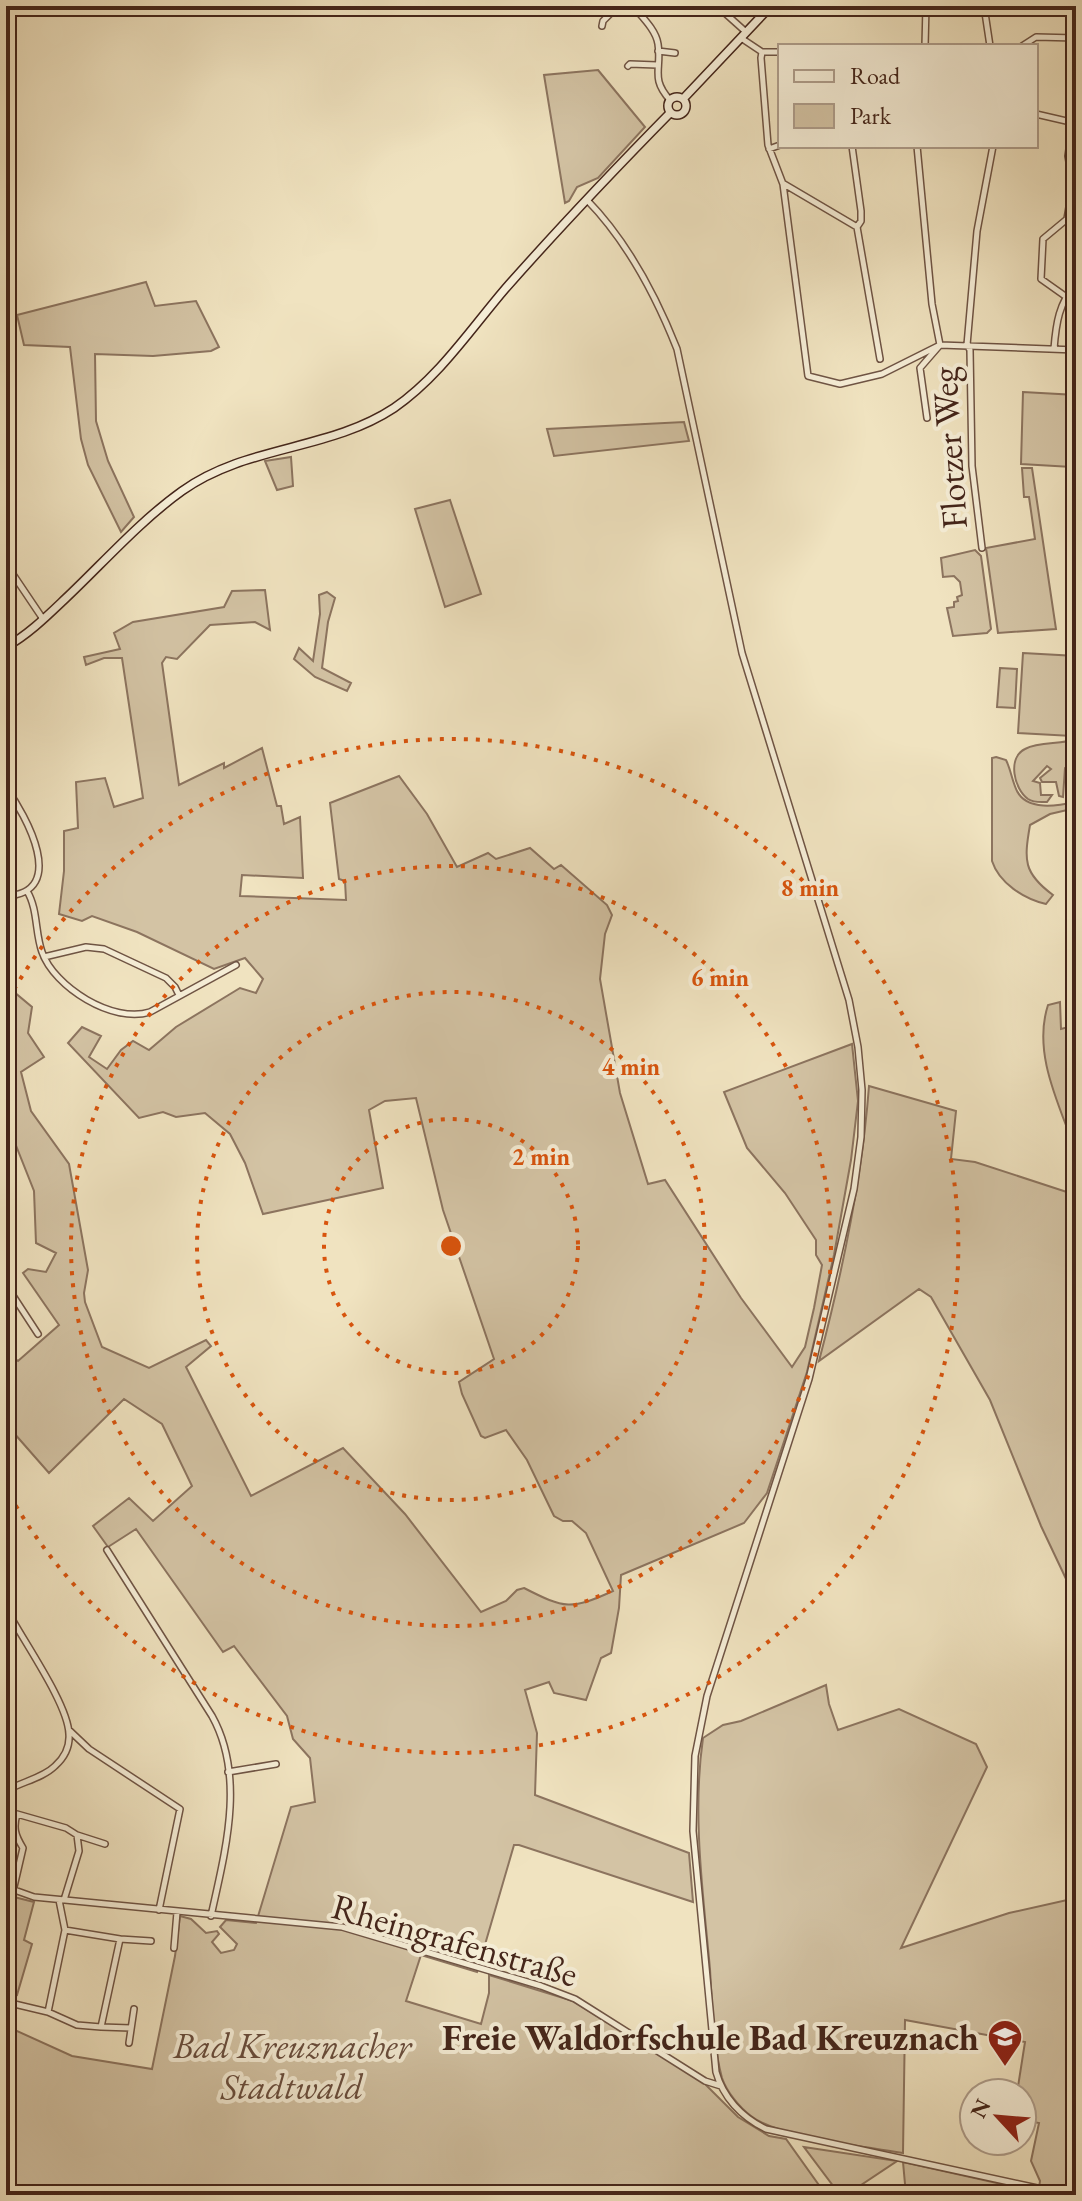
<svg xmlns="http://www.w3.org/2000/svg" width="1082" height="2201" font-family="'EB Garamond',serif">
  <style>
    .green { fill: #d3c3a4; stroke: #8c745f; stroke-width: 2 }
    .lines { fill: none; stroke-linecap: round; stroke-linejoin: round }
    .street-casing { stroke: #6f5444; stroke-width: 8 }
    .secondary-casing { stroke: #44251a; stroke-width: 10 }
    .street { stroke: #f5edd6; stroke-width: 5 }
    .secondary { stroke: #f5edd6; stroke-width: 7 }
    .ring { fill: none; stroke: #d8540d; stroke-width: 4; stroke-dasharray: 4 8 }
    .labels { text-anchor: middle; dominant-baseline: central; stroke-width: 8; stroke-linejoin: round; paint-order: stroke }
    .street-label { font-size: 36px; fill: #44251a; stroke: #f5edd6 }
    .poi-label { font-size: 36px; font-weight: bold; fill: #44251a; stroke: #f5edd6; text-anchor: end }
    .park-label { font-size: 36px; font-style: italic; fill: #684c3c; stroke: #f5edd6 }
    .centre { fill: #d8540d; stroke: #f5edd6; stroke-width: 4 }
    .ring-label { font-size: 24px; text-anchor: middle; font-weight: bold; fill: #d8540d; stroke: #f5edd6; stroke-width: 8; stroke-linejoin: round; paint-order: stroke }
  </style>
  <rect width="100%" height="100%" fill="#f0e3c0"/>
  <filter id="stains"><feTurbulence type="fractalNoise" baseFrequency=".0025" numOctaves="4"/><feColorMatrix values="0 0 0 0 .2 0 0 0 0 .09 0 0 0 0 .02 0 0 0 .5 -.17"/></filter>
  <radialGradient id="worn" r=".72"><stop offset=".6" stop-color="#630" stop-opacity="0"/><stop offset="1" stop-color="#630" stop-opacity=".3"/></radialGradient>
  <path class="green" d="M598,70l47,57 -47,51 -21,9 -8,14 -4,2 -21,-128z
    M146,282l9,24 41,-5 23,46 -8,4 -58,5 -58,-2 1,67 12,40 26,56 -13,15 -33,-67 -7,-26 -11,-92 -46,-2 -7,-30z
    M1023,392l53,3v68l-4,4 -51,-3z
    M684,422l5,19 -135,15 -7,-27z
    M291,457l2,29 -16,4 -12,-29z
    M1022,468h10l24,161 -58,4 -12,-85 49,-9 -6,-42h-5z
    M450,500l31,94 -36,13 -30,-98z
    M975,550l6,6 10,73 -4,4 -34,3 -6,-28 7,-1v-5l4,-1 -1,-4 5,-2 -2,-13 -6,-6 -11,1 -2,-19z
    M265,590l5,40 -15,-8 -45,3 -33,34 -11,-2 -4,6 17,122 45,-22v5l38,-20 15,58h4l3,18 16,-7 3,61 -61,-3 -2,21 106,4 -1,-19 -6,-2 -9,-76 69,-27 28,38 30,53 31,-14 8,6 34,-11 24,21 7,-4 46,40 5,10 -7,19 -5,45 20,114 28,91 17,-4 76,118 51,69 13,-20 9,-39 8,-43 -6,-10v-15l-31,-47 -38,-45 -23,-56 128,-48 6,57 -7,59 -17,95 -27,117 -40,121 -23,30 -123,52 -2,33 -8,45 -10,5 -15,42 -32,-7 -5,-11 -24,8 12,43 -2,62 154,58 4,49 -174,-57h-5l-37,127 -56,-17 -15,46 75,23 8,-31v-18l84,26 131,82 34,34 31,19 17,3 40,56h-820v-169l66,30 80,13 23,-113 5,-40 11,3 15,14 11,-2 2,3 -7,8 9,11 13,-3 3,-6 -17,-17 6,-7 30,3 35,-116 24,-5 -5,-44 -17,-19 -6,-23 -53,-70 -11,6 -87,-123 -28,18 -15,-21 36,-28 24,23 39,-35 -30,-62 -38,-25 -75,74 -43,-49v-72l12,9 41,-36 -36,-52 5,-4 18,3 10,-19 -20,-10 -2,-52 -25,-63 -3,1v-134l8,-3 18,15 -4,26 16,24 -23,15 10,39 38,53 19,106 -4,23 1,9 17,45 47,21 57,-28 5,6 -25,21 65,129 92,-48 62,66 76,98 25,-11 11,-11 7,-2c41,21 47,22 89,3l-27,-58 -14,-12h-9l-9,-5 -27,-56 -21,-30 -21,8 -4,-2 -19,-42 -3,-12 35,-23 -51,-149 -27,-112 -31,3 -16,9 14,78 -120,26 -18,-51 -15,-29 -25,-21 -29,4 -13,-5 -24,6 -71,-75 14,-16 19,9 -12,21 18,12 14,-19 12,-9 16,9 27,-23 64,-39 16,5 7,-14 -18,-21 -31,11 -77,-37 -45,-16 -10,5 -23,-7 5,-43v-40l14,-3 -2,-46 29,-4 9,29 29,-9 -21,-140h-18l-18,7 -2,-8 36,-8 -6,-16 19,-11 91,-15 8,-16z
    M327,592l8,6 -7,24 -6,46 29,15 -4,8 -32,-14 -21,-18 5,-11 14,13 7,-47 -1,-19z
    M1023,653l53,3 -4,80 -54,-3z
    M1000,668l17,1 -2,39 -18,-1z
    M1076,739v22l-11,7 -2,29 -4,-1 -3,-14h-14l-2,-4 11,-9 -4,-3 -14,15 7,2 1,12h11l-5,7c-7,0 -13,1 -19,-3 -14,-10 -21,-41 -3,-50 15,-8 36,-4 51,-10z
    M996,757l10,3c5,10 6,21 11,31 10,20 40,15 59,11v6l-26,6 -20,11c-6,35 -7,48 23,70l-7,9c-22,-5 -47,-21 -54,-43v-103z
    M1060,1002l1,27 15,-4v127c-16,-46 -44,-98 -28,-147z
    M869,1086l87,25 -5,48 24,3 101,33v405l-35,-74 -51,-126 -59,-103 -12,-8 -100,72c24,-91 43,-181 50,-275z
    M826,1685l3,19 9,26 61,-21 77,35 11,23 -86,181 108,-35 67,-15v297h-38l2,-14 -9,-20 8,-38 -17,-3v-27h-5l8,-51 -120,-22 -2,133c-36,-6 -126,-16 -152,-37 -12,-9 -24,-24 -29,-38 -9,-33 -10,-75 -12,-109 -7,-76 -18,-155 -7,-231l20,-13 18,-4z
    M6,1895l28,7 -10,38 8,4 -15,51 -11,-3z
    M804,2147l93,14 -51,34h-6z
    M903,2162l121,27 6,6h-133l8,-11z"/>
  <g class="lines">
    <defs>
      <path id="street" d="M633,6c9,11 23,24 25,38 4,25 -8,34 12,56
        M717,6l29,26
        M984,6l6,40
        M602,26l1,-5 15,-15
        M741,38l21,14h18
        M925,46l1,-40
        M1022,46l14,-9 40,1
        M658,51l17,2
        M762,52l-1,6 7,87 15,39 25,192 32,8 42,-10 58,-29 136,5
        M628,66l2,-2 27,1
        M1036,114l39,9
        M852,146l9,65v10l-4,6
        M917,146l15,158 8,41 -20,23 7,50
        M769,149l11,-4
        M784,184l73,43 23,132
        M587,200c40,41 69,96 90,149l65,304 107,347 9,47 4,43 -1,47 -7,52 -45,190 -102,317 -12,60 -2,75 23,241c7,25 25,45 50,57l271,59
        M1065,296l-24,-17 2,-40 24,-20 6,-35 -5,-28 5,-34
        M1054,349c2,-26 5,-46 22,-66
        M982,548l-10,-82 -2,-116 -3,-5 10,-114 16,-85
        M6,564l37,55
        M6,788c20,27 63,105 0,108
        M27,891c11,18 8,42 15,61 12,35 71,72 108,60l86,-47
        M44,957l42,-10 18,2 62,29 9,9 4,8
        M6,1285l32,49
        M107,1550l105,166c34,61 13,136 -1,200
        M6,1608c15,30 62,95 63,126 1,13 -4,23 -14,32 -12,12 -34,16 -49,25
        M70,1731l19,18 91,60 -21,101
        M228,1772l48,-8
        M77,1835l28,9
        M6,1887l28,10 308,30 199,59 34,13 130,82 16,5
        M13,1891l10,-43c-8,-13 -10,-20 -6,-34l49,14 11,7 2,16 -15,49
        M59,1900l6,30
        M120,1939l31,2
        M174,1948l3,-36
        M6,2002l42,10 29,13 24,2 19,-88 -55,-9 -17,82
        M101,2027l30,1
        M129,2043l5,-34"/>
      <path id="secondary" d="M668 106a9 9 0 1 1 18 0a9 9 0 1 1-18 0Z
        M683,99l88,-93
        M6,647c23,-13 41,-31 60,-49 38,-36 74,-77 116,-107 64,-46 147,-40 212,-83 45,-31 76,-78 111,-119 53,-60 109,-119 165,-176"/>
    </defs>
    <use href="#street" class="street-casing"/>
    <use href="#secondary" class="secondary-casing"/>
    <use href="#street" class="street"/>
    <use href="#secondary" class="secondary"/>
  </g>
  <g class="ring">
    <circle cx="451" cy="1246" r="127"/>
    <circle cx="451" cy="1246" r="254"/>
    <circle cx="451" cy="1246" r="380"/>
    <path d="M8 1000A507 507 0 1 1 8 1492"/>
  </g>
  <defs>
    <symbol id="school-pin" viewBox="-11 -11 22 30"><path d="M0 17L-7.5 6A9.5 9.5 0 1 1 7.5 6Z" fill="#8f2418" stroke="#f5edd6"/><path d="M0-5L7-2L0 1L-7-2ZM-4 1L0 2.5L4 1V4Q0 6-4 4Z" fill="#fff"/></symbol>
  </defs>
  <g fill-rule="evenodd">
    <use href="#school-pin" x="985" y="2017" width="40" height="54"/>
  </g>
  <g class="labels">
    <g class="street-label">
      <text transform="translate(949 448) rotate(-94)">Flotzer Weg</text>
      <text transform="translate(455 1940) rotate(16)">Rheingrafenstraße</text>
    </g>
    <g class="poi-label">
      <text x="979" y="2037">Freie Waldorfschule Bad Kreuznach</text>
    </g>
    <g class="park-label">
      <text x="292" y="2045">Bad Kreuznacher<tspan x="292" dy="41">Stadtwald</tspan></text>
    </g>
  </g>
  <circle cx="451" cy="1246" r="12" class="centre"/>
  <g class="ring-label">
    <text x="810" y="896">8 min</text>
    <text x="720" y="986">6 min</text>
    <text x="631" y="1075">4 min</text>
    <text x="541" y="1165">2 min</text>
  </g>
  <rect width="1082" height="2201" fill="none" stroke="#f0e3c0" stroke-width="32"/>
  <rect x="8" y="8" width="1066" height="2185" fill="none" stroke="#44251a" stroke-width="4"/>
  <rect x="16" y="16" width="1050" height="2169" fill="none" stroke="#44251a" stroke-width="2"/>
  <rect x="778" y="44" width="260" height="104" fill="#f5edd6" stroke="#ae9d8b" stroke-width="2"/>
  <rect x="794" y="70" width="40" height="12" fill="#f5edd6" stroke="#ae9d8b" stroke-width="2"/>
  <text x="850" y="84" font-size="24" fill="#44251a">Road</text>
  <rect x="794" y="104" width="40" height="24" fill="#d3c3a4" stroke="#ae9d8b" stroke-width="2"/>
  <text x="850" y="124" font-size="24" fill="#44251a">Park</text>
  <g transform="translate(998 2117) rotate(296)"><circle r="38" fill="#f5edd6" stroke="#ae9d8b" stroke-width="2"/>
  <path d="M0-6L14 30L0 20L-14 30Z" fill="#8f2418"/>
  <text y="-12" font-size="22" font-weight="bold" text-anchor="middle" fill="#44251a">N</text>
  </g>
  <rect width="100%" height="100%" filter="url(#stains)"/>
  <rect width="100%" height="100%" fill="url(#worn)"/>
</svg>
